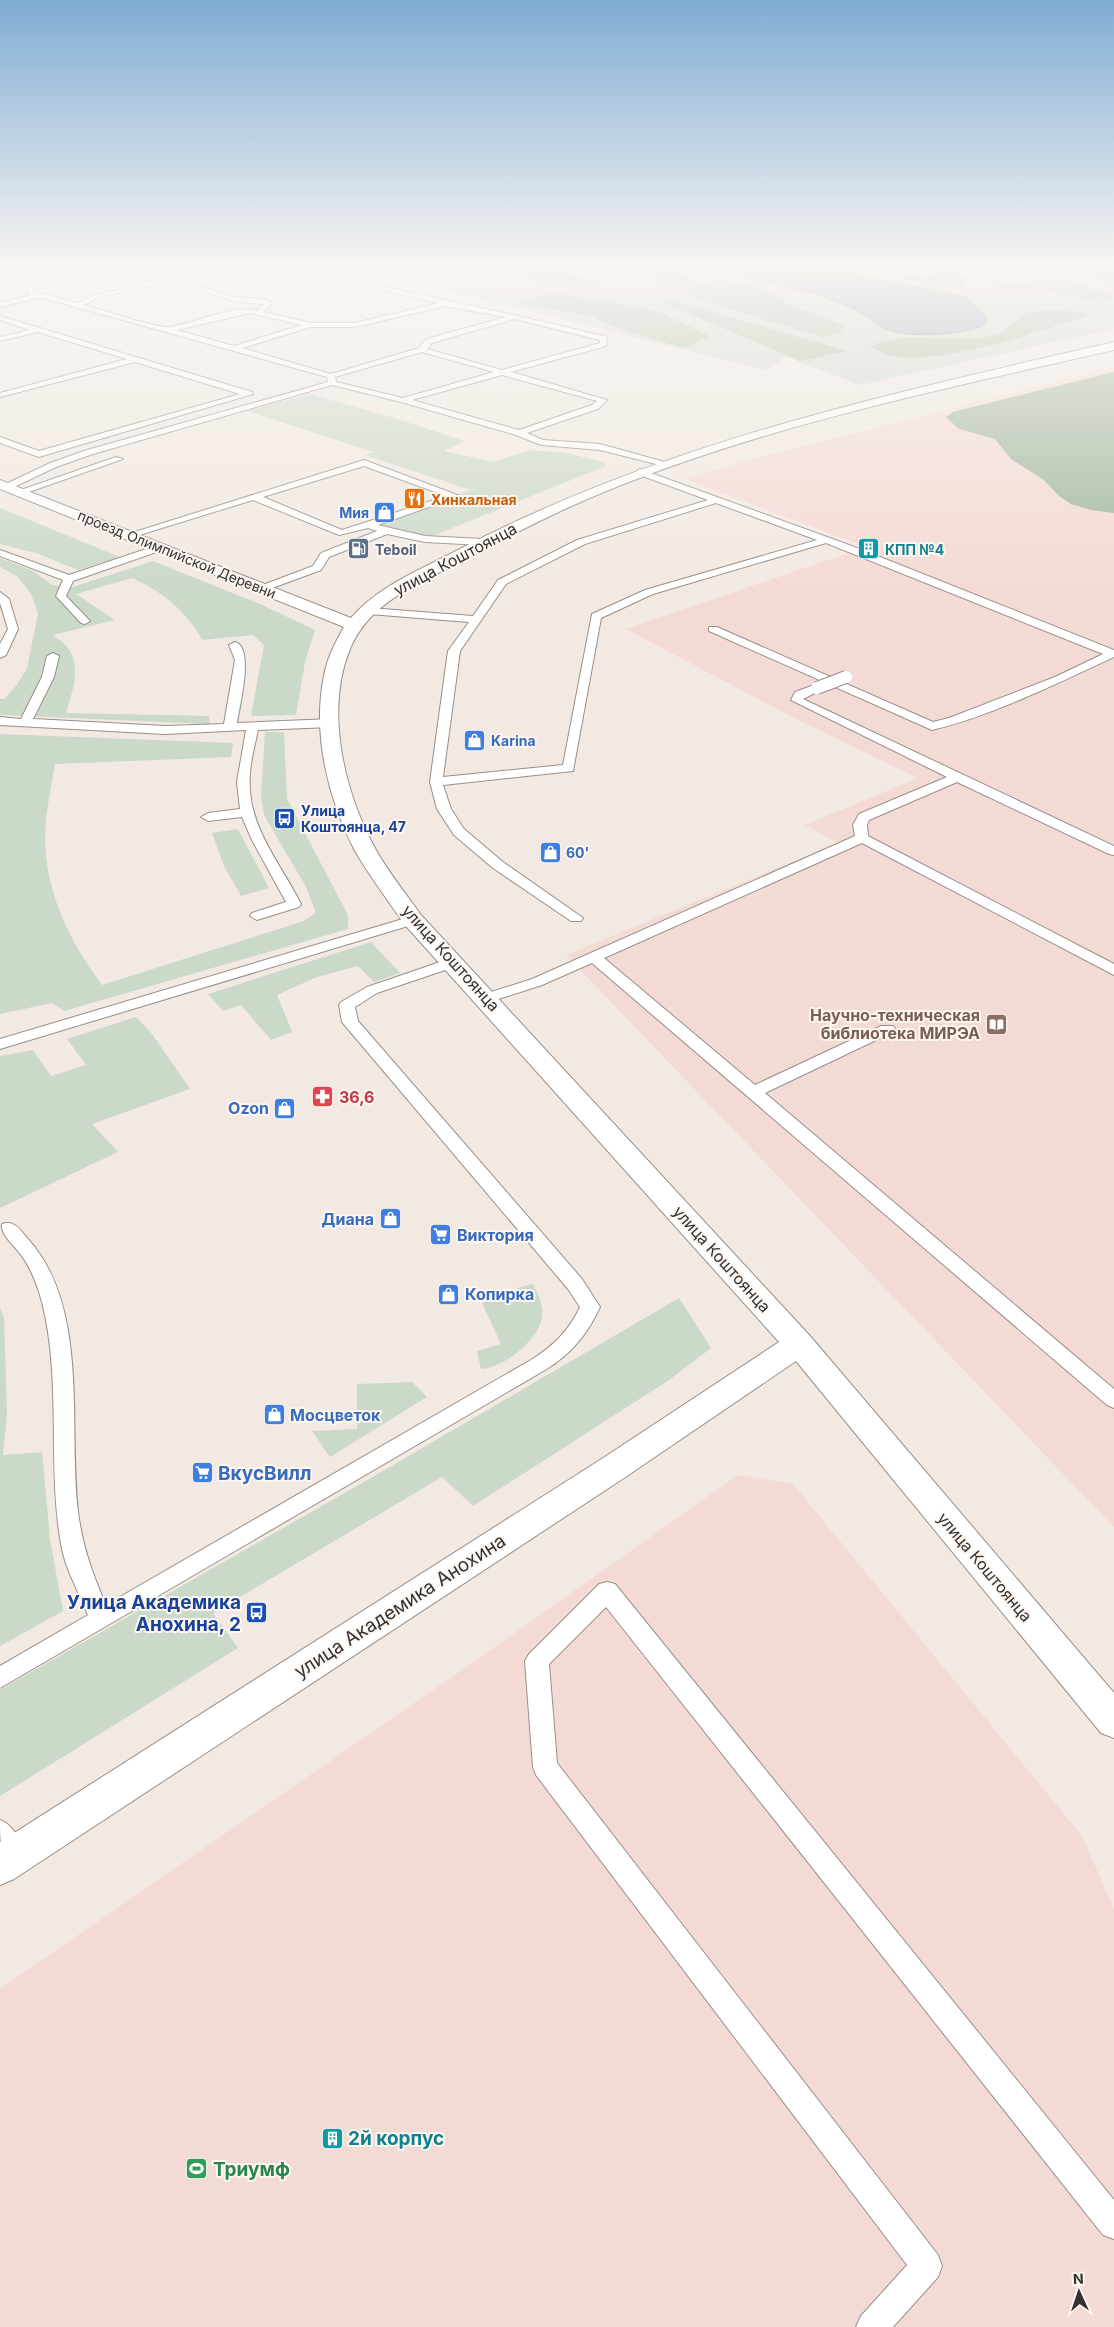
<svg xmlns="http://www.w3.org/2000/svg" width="1114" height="2327" font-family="Inter,sans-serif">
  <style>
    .education { fill: #f4dad4 }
    .green { fill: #cbd9c9 }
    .forest { fill: #9fb69c }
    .water { fill: #839fb5; stroke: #6c7e8d }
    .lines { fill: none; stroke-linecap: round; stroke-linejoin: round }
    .service-casing { stroke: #978f89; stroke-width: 2 }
    .tertiary-casing { stroke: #978f89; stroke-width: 2 }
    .service { fill: #fff; fill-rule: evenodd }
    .tertiary { fill: #fff; fill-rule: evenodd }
    .service-bridge-casing { stroke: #978f89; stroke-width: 14; stroke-linecap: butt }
    .service-bridge { stroke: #fff; stroke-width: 12 }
    .labels { text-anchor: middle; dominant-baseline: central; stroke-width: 4; stroke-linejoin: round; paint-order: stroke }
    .far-food-label { font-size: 14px; font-weight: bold; fill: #c56008; stroke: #fef6f1; text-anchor: start }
    .far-shop-label { font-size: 14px; font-weight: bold; fill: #366cbe; stroke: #fef6f1; text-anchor: start }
    .far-service-label { font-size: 14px; font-weight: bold; fill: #4e5e75; stroke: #fef6f1; text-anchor: start }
    .far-culture-label { font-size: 14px; font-weight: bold; fill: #0d838f; stroke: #fef6f1; text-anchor: start }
    .far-street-label { font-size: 14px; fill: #363230; stroke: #fef6f1 }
    .far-transit-label { font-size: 14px; font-weight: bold; fill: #164399; stroke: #fef6f1; text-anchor: start }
    .street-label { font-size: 16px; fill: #363230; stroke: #fef6f1 }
    .education-label { font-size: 16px; font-weight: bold; fill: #785e54; stroke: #fef6f1; text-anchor: end }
    .health-label { font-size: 16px; font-weight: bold; fill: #be3a42; stroke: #fef6f1; text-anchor: start }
    .shop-label { font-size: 16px; font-weight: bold; fill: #366cbe; stroke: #fef6f1; text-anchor: start }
    .near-shop-label { font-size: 19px; font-weight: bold; fill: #366cbe; stroke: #fef6f1; text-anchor: start }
    .near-transit-label { font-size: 19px; font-weight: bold; fill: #164399; stroke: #fef6f1; text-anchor: end }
    .near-street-label { font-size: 19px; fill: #363230; stroke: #fef6f1 }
    .near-culture-label { font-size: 19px; font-weight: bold; fill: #0d838f; stroke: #fef6f1; text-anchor: start }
    .near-leisure-label { font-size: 19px; font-weight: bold; fill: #27864d; stroke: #fef6f1; text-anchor: start }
  </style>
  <rect width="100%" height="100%" fill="#f2e9e2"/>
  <path class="education" d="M1114,368v1159l-548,-572 272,-112 -33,-18 113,-47 -122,-59 -170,-90 240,-82 -181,-68 76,-22z
    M738,1475l55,9 289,352 32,73v418h-1114v-338l468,-323z"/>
  <path class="green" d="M356,265h758v64l-254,56 -73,-28 -22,13 -349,-87z
    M310,394l78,22 77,25 -21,10 49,11 37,-12 36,3 38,9 2,4 -181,73 -57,-14 103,-35 -106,-35 9,-3 -127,-41z
    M0,508l120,49 -42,13 -42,-17 -36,-9z
    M0,558l33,13 19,14 21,2 80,-26 107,43 55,26 -10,32 -9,53 -45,1 13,-71 -11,-10 -51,5c-14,-28 -42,-50 -70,-62l-56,16 39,26 -62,15c4,4 12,8 15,13 14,20 4,44 -2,65l143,3 1,8 -210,-9v-16h4l12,-13 11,-17 11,-56 -7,-19 -13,-17 -18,-10z
    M265,732h19l3,67 61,116v14l-284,82 -12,-8 -52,11v-280l233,9 -2,14 -176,7c-3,18 -7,37 -9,56 -6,61 20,117 56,165l202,-64 12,-8 -10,-26 -42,-72 -3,-19z
    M238,829l31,59 -28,8 -17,-30 -12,-33z
    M371,942l29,31 -26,9 -16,-16 -41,11 -40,18 15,37 -21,8 -30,-35 -18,6 -15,-17z
    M136,1017l16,17 38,55 -98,35 26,28 -118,56v-152l33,-6 18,26 35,-11 -19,-26z
    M533,1284c6,12 12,24 8,38 -6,20 -38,46 -60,47l-4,-18 24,-7 -19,-41 37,-8 -2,-7z
    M679,1298l32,50 -42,32 -196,126 -31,-29 -229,136 25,35 -238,148v-106l383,-219z
    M0,1308l4,10 3,96 -4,41 39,-3 8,87 13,72 -63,35z
    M412,1382l15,15 -97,60 -18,-26 45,-2v-45z"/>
  <path class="forest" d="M468,265c34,0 101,0 128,19l-25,5z
    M1093,265h21v19l-16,-5z
    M932,267l16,2 19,8 -6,11 -80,-12 14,-3 37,2z
    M650,268l26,1 22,14 22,-4 55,14 13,11 55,21 -3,8 -13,4 -28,-7 -108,-33 -9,-7 -30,-12z
    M1060,278l53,18 -11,7c-23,-6 -46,-12 -69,-13 -14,-1 -26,3 -38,-4z
    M552,292l103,18 55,26 -27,12 -65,-20 -28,-12 -72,-12z
    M657,296l190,55 -47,10 -129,-55z
    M1057,310l30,3v3c-45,13 -178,64 -216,30 37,-18 87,1 127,-12 11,-4 18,-15 28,-20 8,-4 22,-3 31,-4z
    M1114,372v141l-23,-3 -20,-6 -12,-8 -15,-16 -33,-21 -16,-20 -36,-10 -13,-12 7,-5z"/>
  <path class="water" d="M693,265h143l22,10 108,22 21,20 -1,7c-21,12 -80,15 -103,4 -10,-5 -18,-14 -29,-19 -12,-6 -24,-8 -35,-15z"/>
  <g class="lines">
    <defs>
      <path id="service" d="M161,265h13l-59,15 -3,-2 3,-3h-23l-57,13 -2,3 44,12 16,-7 76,-19 66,20 29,2 8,4 -8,9 47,11h44l84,-20 -81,-18 2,-3c83,17 164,35 247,55l-1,9 -95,26 96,28 -9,9 -71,24 16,7 57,4 68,19 -4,3 -64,-16 -59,-5 -25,-10 -115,-33 -69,-17 -239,69 -37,13 -46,22h-6v-4l46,-22 37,-13 241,-68 -1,-5 -287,-80 -40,10v-4l32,-8 -6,-3 5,-6 61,-14 33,2zM169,281l65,20 30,3 -7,7c-28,-7 -59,12 -87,16 -11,2 -71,-18 -86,-22l13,-7zM445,306l61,11 -80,22 -7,9 -88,26 -89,-26 69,-21h44zM250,313l52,12 -68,21 -57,-16zM515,319l85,21v3l-98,27 -75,-21 5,-6zM422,352l72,20 -91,26 -67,-16 -1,-5zM502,375l95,26 -5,4 -73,25 -107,-30z
        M0,316l252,76 1,2 -214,63 -39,-14v-6l39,14 201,-57 -105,-32 -135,35v-4l127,-34 -89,-27 -38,9v-4l30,-7 -30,-10z
        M116,457l7,2 -100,35 -8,-2z
        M364,460l96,36 -82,29 47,11 57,3 5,3 -5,3 -57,-3 -38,-8 -58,23 -8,13 -57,21 -4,-1v-4l53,-20 8,-13 56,-22 -9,-3 -29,7 -86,-35 -120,37 -8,-2zM364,466l82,30 -104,34 -79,-33z
        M640,469l220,80 254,101v7c-59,27 -119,58 -182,73l-223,-99v-4h8l216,95 16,-4 106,-41 48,-23 -277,-111 -173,51 -52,24 -28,153 -130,14 8,24 13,20 39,33 80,56 -2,3h-10l-78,-53 -39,-33 -17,-26 -7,-27 18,-131 21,-29 -100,-8 -5,-3 5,-3 104,8 25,-36 79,-40 131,-40 -71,-26 -2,-2zM716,503l101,37 -172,50 -53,24 -29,151 -120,12 17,-126 46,-67 79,-40z
        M161,544l5,3 -1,2 -92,32 -7,15 24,25 -5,3 -4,-1 -25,-27 7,-16 -63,-24v-6l69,25z
        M0,592l9,7 9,30 -12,26 -6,3v-14l8,-15 -8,-26z
        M235,642c20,5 4,66 2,81l94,-4 6,4 -6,4 -73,3c-4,19 -10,40 -8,60 2,41 33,78 51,114l-2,3 -42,13 -7,-4 2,-3 34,-11 -34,-62 -10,-23 -34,4 -7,-4 7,-4 32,-4 -3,-27 9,-52 -81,4 -165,-9v-8l21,2 21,-42 5,-21 6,-3 6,3 -5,21 -21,42 132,7 59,-2 11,-64 -6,-15z
        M817,684l4,2v4l-18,9 311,147v9l-5,-1 -152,-72 -88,38 -2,5 1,11 246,128v11l-252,-132 -258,115 151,127 126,-59h12l2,3 -2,3 -128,61 349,296v19l-7,-3 -515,-442 -50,22 -50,16 -5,2 -8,-5 3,-3 50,-16 323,-143 -2,-11 6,-11 88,-37 -156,-77 4,-8z
        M413,916l7,4 -2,3 -418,126v-10z
        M452,958l8,5 -3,3 -80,27 -22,14 3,14 224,258 18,28c-13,28 -29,47 -55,63l-545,318v-22l88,-51c-9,-23 -23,-46 -27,-71 -14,-80 1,-163 -19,-242 -5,-18 -12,-37 -24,-51 -6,-7 -18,-18 -16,-27 13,-4 18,6 26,15 62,69 40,186 50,272 4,34 14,62 28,94l425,-245c22,-14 38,-29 49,-53l-12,-18 -226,-267 -3,-17 2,-3 26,-15z
        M607,1582l8,2 499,616v39l-11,-4 -497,-628 -57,57 8,99 381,492 4,11 -4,11 -45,50h-37l5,-11 46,-51 -371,-490 -3,-8 -8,-106 4,-7 70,-70z
        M0,1820c14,5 21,22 27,36l-4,9 -9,3c-14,-7 -14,-30 -14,-48z"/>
      <path id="tertiary" d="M1114,342v8c-172,39 -346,75 -510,142 -49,20 -95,44 -142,69 -42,22 -93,41 -112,88 -26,63 -5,145 26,201 13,23 30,44 45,65l389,421 304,357v45l-13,-5 -305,-372 -172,117 -610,401 -14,6v-43l600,-382 179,-118 -374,-417c-17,-25 -36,-49 -51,-76 -26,-51 -42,-116 -30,-173 3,-18 11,-33 20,-49l-344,-138v-9l351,138c27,-32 71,-49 107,-68 206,-108 431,-156 656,-208z"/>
    </defs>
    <use href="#service" class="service-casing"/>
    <use href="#tertiary" class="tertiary-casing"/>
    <use href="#service" class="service"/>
    <use href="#tertiary" class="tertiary"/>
    <defs>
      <path id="service-bridge" d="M817,688l29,-11"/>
    </defs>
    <use href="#service-bridge" class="service-bridge-casing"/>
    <use href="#service-bridge" class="service-bridge"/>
  </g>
  <linearGradient id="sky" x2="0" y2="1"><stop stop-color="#7facd4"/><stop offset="0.45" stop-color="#f9f5f2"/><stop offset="1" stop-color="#f9f5f2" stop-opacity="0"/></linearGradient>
  <rect width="1114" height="591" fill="url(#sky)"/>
  <defs>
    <symbol id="restaurant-square" viewBox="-11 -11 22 22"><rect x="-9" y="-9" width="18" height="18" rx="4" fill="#e8710a" stroke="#fef6f1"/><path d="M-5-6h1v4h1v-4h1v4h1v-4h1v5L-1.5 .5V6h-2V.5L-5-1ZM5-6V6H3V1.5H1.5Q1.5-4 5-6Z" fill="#fff"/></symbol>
    <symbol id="shop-square" viewBox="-11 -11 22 22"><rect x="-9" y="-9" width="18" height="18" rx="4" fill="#3f7fe0" stroke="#fef6f1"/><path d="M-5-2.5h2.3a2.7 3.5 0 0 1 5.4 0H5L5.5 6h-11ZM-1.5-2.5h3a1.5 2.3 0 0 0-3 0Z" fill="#fff"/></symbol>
    <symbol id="fuel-square" viewBox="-11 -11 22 22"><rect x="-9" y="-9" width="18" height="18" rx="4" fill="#5c6f8a" stroke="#fef6f1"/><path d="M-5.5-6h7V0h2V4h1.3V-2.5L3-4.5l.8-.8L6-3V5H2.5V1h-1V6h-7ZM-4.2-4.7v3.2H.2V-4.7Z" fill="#fff"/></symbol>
    <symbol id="building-square" viewBox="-11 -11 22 22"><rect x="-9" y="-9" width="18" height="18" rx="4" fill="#0f9aa8" stroke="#fef6f1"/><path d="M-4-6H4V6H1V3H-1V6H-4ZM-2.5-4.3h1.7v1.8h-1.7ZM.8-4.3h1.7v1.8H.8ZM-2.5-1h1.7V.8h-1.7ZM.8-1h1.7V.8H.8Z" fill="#fff"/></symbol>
    <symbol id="bus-square" viewBox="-11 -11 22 22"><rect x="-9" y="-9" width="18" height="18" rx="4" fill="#1a4fb4" stroke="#fef6f1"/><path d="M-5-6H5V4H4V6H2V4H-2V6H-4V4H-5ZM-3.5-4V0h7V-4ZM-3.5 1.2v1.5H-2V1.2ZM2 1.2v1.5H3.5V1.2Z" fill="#fff"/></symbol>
    <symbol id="library-square" viewBox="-11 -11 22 22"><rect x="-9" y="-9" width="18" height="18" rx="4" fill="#8d6e63" stroke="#fef6f1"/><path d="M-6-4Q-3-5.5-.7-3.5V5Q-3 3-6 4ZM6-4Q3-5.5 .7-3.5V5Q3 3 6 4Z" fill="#fff"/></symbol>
    <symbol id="pharmacy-square" viewBox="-11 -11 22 22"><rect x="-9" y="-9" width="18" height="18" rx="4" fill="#e0444e" stroke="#fef6f1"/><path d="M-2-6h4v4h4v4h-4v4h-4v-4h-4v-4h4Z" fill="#fff"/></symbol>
    <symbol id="supermarket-square" viewBox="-11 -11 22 22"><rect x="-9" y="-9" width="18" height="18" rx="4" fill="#3f7fe0" stroke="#fef6f1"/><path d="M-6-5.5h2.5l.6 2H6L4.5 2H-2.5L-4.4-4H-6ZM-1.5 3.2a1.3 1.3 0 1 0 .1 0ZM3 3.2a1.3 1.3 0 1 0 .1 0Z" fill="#fff"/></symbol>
    <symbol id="stadium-square" viewBox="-11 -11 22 22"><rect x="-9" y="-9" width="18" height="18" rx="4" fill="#2e9e5b" stroke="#fef6f1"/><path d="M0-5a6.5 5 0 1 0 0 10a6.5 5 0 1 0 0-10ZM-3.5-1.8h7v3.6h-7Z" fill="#fff"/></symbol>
  </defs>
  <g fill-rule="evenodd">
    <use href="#restaurant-square" x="402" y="486" width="25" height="25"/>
    <use href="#shop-square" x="372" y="500" width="25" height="25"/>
    <use href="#fuel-square" x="346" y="536" width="25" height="25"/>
    <use href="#building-square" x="856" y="536" width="25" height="25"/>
    <use href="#shop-square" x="462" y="728" width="25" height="25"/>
    <use href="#bus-square" x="272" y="806" width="25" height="25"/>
    <use href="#shop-square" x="538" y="840" width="25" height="25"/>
    <use href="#library-square" x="984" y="1012" width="25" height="25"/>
    <use href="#pharmacy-square" x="310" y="1084" width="25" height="25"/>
    <use href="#shop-square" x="272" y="1096" width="25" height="25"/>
    <use href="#shop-square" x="378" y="1206" width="25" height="25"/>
    <use href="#supermarket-square" x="428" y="1222" width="25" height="25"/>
    <use href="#shop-square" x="436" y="1282" width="25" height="25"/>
    <use href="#shop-square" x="262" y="1402" width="25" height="25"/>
    <use href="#supermarket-square" x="190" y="1460" width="25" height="25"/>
    <use href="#bus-square" x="244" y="1600" width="25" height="25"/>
    <use href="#building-square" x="320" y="2126" width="25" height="25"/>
    <use href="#stadium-square" x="184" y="2156" width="25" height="25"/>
  </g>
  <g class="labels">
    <g class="far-food-label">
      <text x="431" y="499">Хинкальная</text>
    </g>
    <g class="far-shop-label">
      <text x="369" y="512" text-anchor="end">Мия</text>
      <text x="491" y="740">Karina</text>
      <text x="566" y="852">60'</text>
    </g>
    <g class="far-service-label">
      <text x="375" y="549">Teboil</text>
    </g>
    <g class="far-culture-label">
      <text x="885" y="549">КПП №4</text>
    </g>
    <g class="far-street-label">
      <text transform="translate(177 554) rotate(22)">проезд Олимпийской Деревни</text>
    </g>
    <g class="far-transit-label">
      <text x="301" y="810">Улица<tspan x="301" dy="16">Коштоянца, 47</tspan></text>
    </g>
    <g class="street-label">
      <text transform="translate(455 559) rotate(-28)">улица Коштоянца</text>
      <text transform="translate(451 958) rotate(48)">улица Коштоянца</text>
      <text transform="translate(722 1259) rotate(48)">улица Коштоянца</text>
      <text transform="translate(985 1567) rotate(50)">улица Коштоянца</text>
    </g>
    <g class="education-label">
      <text x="980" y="1015">Научно-техническая<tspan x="980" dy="18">библиотека МИРЭА</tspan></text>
    </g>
    <g class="health-label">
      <text x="339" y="1097">36,6</text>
    </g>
    <g class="shop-label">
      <text x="269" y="1108" text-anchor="end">Ozon</text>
      <text x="374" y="1219" text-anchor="end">Диана</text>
      <text x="457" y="1235">Виктория</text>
      <text x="465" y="1294">Копирка</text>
      <text x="290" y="1415">Мосцветок</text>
    </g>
    <g class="near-shop-label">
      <text x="218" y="1473">ВкусВилл</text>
    </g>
    <g class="near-transit-label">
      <text x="241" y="1602">Улица Академика<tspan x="241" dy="22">Анохина, 2</tspan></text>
    </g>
    <g class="near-street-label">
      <text transform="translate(400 1606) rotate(-33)">улица Академика Анохина</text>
    </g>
    <g class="near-culture-label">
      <text x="348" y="2138">2й корпус</text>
    </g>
    <g class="near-leisure-label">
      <text x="213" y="2169">Триумф</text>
    </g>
  </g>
  <g transform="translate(1079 2292) rotate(357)" stroke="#fef6f1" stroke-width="4" paint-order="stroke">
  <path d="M0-4L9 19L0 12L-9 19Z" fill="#363230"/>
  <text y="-8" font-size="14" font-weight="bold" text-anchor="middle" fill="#363230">N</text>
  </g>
</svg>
